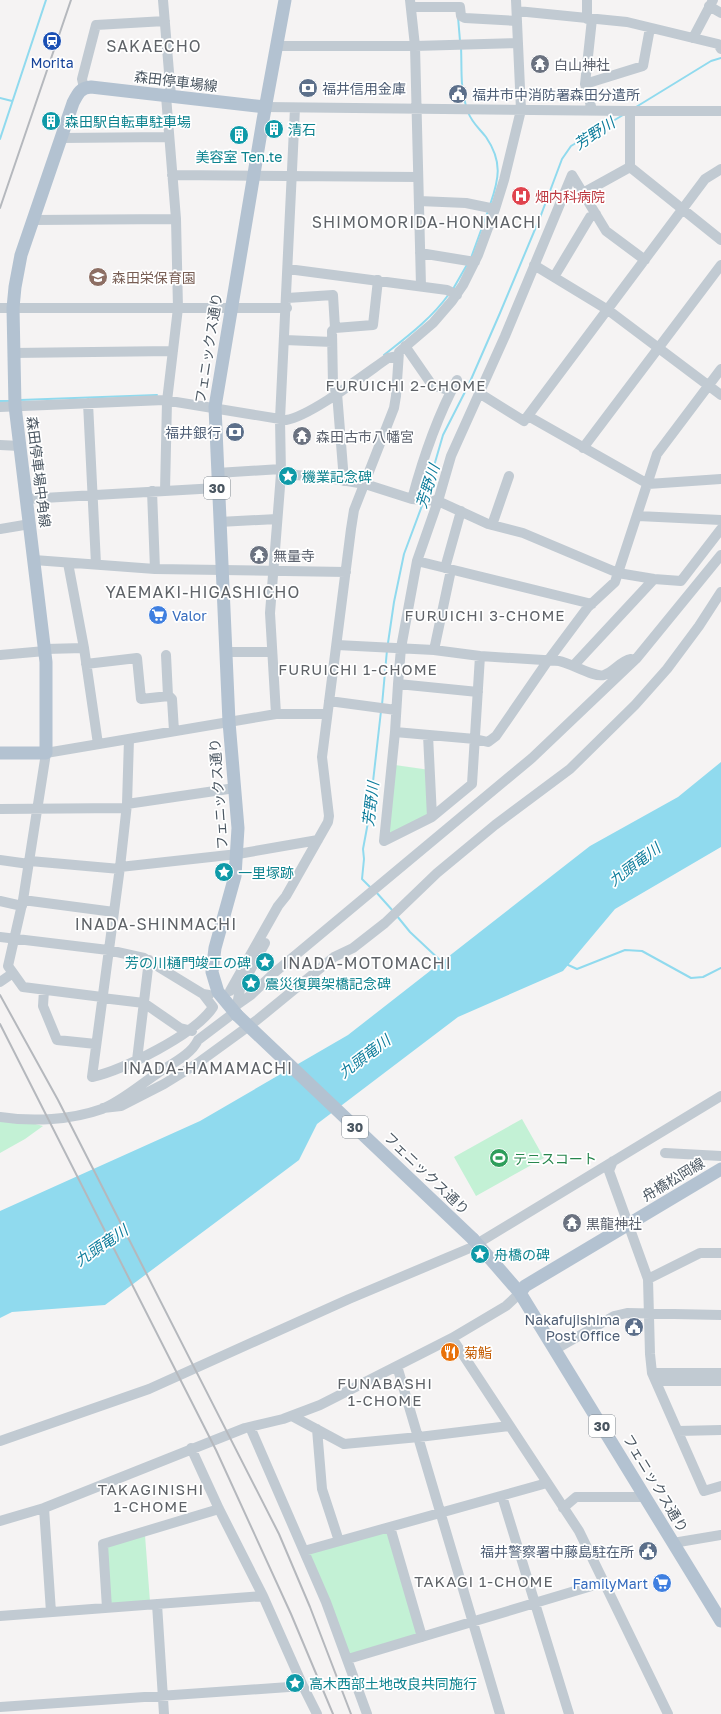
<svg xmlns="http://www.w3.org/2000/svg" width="721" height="1714" font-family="'Golos Text','Noto Sans JP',sans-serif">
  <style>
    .green { fill: #c3f1d5 }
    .water { fill: #90daee }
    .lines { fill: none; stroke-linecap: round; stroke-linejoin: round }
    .stream { stroke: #90daee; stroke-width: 2 }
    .minor { stroke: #c1cad2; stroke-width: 10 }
    .major { stroke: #b3c2d1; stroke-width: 13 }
    .rail { stroke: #b5b8bd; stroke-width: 2 }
    .major-bridge { stroke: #b3c2d1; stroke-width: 13 }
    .labels { text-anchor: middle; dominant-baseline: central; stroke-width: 3.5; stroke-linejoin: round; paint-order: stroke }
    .shield { fill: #fff; stroke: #808990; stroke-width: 1 }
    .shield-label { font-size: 13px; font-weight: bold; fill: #4a5661 }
    .transit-label { font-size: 14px; fill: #164399; stroke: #fff }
    .worship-label { font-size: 14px; fill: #5b616d; stroke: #fff; text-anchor: start }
    .street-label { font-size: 14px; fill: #4a5661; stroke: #fff }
    .service-label { font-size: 14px; fill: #4e5e75; stroke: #fff; text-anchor: end }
    .culture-label { font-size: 14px; fill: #0d838f; stroke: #fff; text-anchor: start }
    .health-label { font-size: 14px; fill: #be3a42; stroke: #fff; text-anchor: start }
    .education-label { font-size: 14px; fill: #785e54; stroke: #fff; text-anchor: start }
    .shop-label { font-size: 14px; fill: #366cbe; stroke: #fff; text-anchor: start }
    .leisure-label { font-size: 14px; fill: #27864d; stroke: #fff; text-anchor: start }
    .food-label { font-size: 14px; fill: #c56008; stroke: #fff; text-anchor: start }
    .water-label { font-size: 15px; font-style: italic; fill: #0c7c9b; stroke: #fff }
    .neighbourhood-label { font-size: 15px; letter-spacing: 1px; fill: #5f6368; stroke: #fff }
    .quarter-label { font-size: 16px; letter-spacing: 1px; fill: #5f6368; stroke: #fff }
  </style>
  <rect width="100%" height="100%" fill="#f5f3f3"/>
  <path class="green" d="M395,765l35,5 2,47 -48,22z
    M0,1115l43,11 -18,13 -25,14z
    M522,1119l22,39 -68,38 -22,-39z
    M390,1530l32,107 -74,22 -44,-108z
    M145,1535l5,67 -43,6 -4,-64z"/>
  <path class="water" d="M721,762v85l-106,62 -52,62 -105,46 -141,107 -18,36 -194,145 -93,7 -12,6v-107l200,-90 148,-86 242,-189 88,-49z"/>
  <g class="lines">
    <path class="stream" d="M458,17l2,24
      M461,47c1,20 -1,40 5,59
      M0,98l12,3
      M636,107l75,-46 10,-3
      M468,112c4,11 11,16 18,25 17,25 13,42 4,68
      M0,139l46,-139
      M471,258l17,-47
      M453,289l15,-26
      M384,355c24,-19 47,-36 65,-61
      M20,400l137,-5
      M0,401h9
      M425,497l18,-62 26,-51 31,-71 41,-98 21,-56 9,-13 52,-31
      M388,643l6,-41 10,-48 19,-51
      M382,705l5,-55
      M371,888l-9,-9 2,-20 -1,-10 6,-32 12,-106
      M376,892l17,19
      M397,916l13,16 33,31
      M566,964l11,5 48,-19 17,1 49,27 12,-1 18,-9"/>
    <path class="minor" d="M163,0l8,96
      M410,0l5,46 6,240
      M709,6l12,7
      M411,7h49l1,9 4,2 52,3
      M517,11l110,11 91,22 3,5
      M587,19v-19
      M693,38l20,-38
      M277,46h138l103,-3
      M585,84l58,-18 7,-38
      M84,88l-2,-9 14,-54 69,-4
      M265,107l365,4v56l91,73
      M592,110l-7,-26 7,-65
      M630,111h91
      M61,138l108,-1
      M172,175l246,2
      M583,193l47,-26
      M419,201l47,2 29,6
      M33,220l143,-1
      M420,253l55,9
      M534,265l74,45 113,85
      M288,269l159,21 10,5
      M554,277l36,-60 6,-3
      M287,298l46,-3 2,33
      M0,308h287
      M285,340l47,2
      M405,346l27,39 19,6
      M13,353l160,-2
      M479,393l45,28 181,-242 16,-10
      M88,403l8,161
      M0,407l164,-7 122,20c25,-4 79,-46 102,-62l10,-2
      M528,416l120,68 73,-5
      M0,445l20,1
      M583,448l138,-183
      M217,473l64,-4
      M281,474l42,3 42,7 47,15 26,2 50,23 35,9 95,40 36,6 27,2 40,-52
      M344,481l-7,-88 -4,-7 -1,-55 3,-3 38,-3 5,-45
      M152,491l3,78
      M165,491l2,-90 11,-93 -2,-89 -10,-123
      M26,499l191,-11
      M412,499c11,-41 25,-82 45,-119
      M638,516l83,4
      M219,522l58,-3
      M492,525l17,-49
      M0,529l30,-5
      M34,560l121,9 191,3
      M417,561l175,43
      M68,563l16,85 14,96
      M445,568l16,-57
      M337,645l97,5 46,6 79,5c12,2 35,17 45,14 10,-3 16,-14 27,-16
      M45,649l39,-1
      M434,650l17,-80
      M225,652h47
      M0,655l45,-4
      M166,655l2,41
      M86,664l51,-6 4,41 28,-3 3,3 2,32
      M574,665l80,-86
      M398,684l3,-36 16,-87 21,-60 13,-45 54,-120 67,-161 34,56 39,29
      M329,701l67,9
      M276,714l-6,-101 11,-139 -1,-55 15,-311
      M395,732l80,7 13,3 8,-6 51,-74 41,-55 27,-25 42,-128 64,-85
      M428,735l4,82
      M129,739l-2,65 -7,63 -28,210c31,-7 104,-43 121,-70l-10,-13
      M127,804l108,-16
      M0,809l126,-1
      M384,841l11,-109 3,-48 80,8
      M384,841l48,-24 40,-33 8,-128
      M0,860l29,4
      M30,861l90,8
      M120,867l118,-13 80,-14
      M23,900l91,12
      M0,901l22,5
      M0,937l108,13 36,8 59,36 6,1
      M0,982l13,-9
      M44,990l-1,16 14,34 39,4
      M230,991l48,-85 8,-10 42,-74 1,-6 -7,-59 29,-228 3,-19 40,-102 2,-12 3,-44 34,-29 19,-22 11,-16 15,-30 17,-46 9,-29 17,-70 -5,-110
      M102,997l-79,-10 -15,-21 15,-66 23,-147 230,-39h51
      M102,998l42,5 36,25 12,3
      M237,1005l3,-16 25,-46
      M231,1009l20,-14 23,-22 258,-215 104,-99 85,-104
      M137,1060l12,-100
      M103,1108l18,-2 43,-22 34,-21 59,-43 77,-63 19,-9 32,-25 52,-50 58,-48 75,-56 65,-64 32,-36 32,-43 22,-34
      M0,1117c33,5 71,3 102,-8 20,-8 39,-25 56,-36 13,-9 33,-18 40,-33l37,-28
      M665,1153l56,3
      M613,1161l-4,10 39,108
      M721,1253h-21l-52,26 2,75 2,19 52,118 17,-5
      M452,1338l127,193 89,183
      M556,1349l58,-33 13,-3 94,2
      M397,1366l103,348
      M652,1373h69
      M656,1381h65
      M292,1416l52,28 75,-7 90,-11
      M250,1427l76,175 41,112
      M317,1429l5,60 17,52
      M678,1431l43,-1
      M0,1441l149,-52 200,-90 121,-51 251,-152
      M502,1496l67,218
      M44,1508l7,104
      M563,1508l13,-11h69
      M0,1521l44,-13 201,-80 38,-9 37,-14 132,-67 54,-32 14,-13
      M390,1527l32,110
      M673,1543l48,-8
      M304,1551l243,-68
      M263,1596l40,90
      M157,1604l7,110
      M107,1608l-4,-64 116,-35
      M0,1616l263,-20 -44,-87 -28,-61
      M348,1659l257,-77
      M0,1707l303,-21 14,28"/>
    <path class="major" d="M0,753h46v-91l-31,-256 -2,-98 2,-21 6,-32 52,-152c5,-10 7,-15 18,-16l174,20
      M237,1015l-19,-23 -6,-20 3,-24 20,-72 3,-48 -9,-106 -14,-315 48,-287 22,-120
      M473,1239l47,54 201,328
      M520,1293l5,-7 196,-117"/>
    <path class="rail" d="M0,208l71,-208
      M0,995l58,105 221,434 31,73 41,107
      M0,1024l216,426 75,164 42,100"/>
    <path class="major-bridge" d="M237,1015l236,224"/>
  </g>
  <defs>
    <symbol id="station-disc" viewBox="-11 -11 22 22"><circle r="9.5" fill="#1a4fb4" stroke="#fff"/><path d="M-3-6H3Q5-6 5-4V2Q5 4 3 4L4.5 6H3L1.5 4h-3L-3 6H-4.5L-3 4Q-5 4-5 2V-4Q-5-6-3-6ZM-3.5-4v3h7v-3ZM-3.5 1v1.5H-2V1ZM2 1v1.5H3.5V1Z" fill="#fff"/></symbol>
    <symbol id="temple-disc" viewBox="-11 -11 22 22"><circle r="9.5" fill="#6b7280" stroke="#fff"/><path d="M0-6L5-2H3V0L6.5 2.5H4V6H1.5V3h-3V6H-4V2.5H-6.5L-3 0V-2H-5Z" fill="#fff"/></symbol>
    <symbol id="bank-disc" viewBox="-11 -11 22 22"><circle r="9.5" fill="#5c6f8a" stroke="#fff"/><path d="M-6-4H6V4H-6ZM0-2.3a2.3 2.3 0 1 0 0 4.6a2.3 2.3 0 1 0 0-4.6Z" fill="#fff"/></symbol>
    <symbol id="civic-disc" viewBox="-11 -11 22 22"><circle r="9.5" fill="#5c6f8a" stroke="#fff"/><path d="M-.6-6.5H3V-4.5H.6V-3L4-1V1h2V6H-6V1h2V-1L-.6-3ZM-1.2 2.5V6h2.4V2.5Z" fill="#fff"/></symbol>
    <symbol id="building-disc" viewBox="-11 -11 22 22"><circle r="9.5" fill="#0f9aa8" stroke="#fff"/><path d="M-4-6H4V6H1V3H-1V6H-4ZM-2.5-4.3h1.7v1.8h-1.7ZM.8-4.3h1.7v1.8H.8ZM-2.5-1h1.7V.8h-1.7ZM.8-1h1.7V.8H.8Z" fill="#fff"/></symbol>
    <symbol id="hospital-disc" viewBox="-11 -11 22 22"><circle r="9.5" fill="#e0444e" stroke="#fff"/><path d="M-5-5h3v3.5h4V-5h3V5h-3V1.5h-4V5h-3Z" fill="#fff"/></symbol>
    <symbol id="school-disc" viewBox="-11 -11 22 22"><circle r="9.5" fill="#8d6e63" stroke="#fff"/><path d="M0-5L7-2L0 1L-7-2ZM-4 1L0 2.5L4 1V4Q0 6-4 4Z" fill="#fff"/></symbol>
    <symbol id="sight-disc" viewBox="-11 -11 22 22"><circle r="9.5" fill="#0f9aa8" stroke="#fff"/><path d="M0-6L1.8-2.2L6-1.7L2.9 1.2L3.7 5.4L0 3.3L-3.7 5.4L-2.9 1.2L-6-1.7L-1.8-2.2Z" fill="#fff"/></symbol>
    <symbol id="supermarket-disc" viewBox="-11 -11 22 22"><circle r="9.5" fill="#3f7fe0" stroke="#fff"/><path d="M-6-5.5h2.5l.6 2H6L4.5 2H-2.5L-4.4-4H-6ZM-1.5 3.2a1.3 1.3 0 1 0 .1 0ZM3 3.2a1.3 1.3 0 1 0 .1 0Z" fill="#fff"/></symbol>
    <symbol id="stadium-disc" viewBox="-11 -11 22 22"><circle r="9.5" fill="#2e9e5b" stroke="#fff"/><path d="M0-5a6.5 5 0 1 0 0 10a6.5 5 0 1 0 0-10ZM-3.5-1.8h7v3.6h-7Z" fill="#fff"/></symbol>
    <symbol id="restaurant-disc" viewBox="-11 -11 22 22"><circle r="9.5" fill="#e8710a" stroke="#fff"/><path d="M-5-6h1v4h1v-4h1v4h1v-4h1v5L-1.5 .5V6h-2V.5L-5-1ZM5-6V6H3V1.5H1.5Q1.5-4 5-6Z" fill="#fff"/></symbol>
  </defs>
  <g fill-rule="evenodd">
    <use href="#station-disc" x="41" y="30" width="22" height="22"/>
    <use href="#temple-disc" x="529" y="53" width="22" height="22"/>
    <use href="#bank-disc" x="297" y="77" width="22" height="22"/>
    <use href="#civic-disc" x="447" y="83" width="22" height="22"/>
    <use href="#building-disc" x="40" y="110" width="22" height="22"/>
    <use href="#building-disc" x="263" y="118" width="22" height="22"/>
    <use href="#building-disc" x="228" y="124" width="22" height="22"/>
    <use href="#hospital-disc" x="510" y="185" width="22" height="22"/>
    <use href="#school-disc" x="87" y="266" width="22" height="22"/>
    <use href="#bank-disc" x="224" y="421" width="22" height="22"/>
    <use href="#temple-disc" x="291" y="425" width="22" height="22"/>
    <use href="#sight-disc" x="277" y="465" width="22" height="22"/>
    <use href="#temple-disc" x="248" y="544" width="22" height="22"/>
    <use href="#supermarket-disc" x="147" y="604" width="22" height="22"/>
    <use href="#sight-disc" x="213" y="861" width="22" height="22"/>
    <use href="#sight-disc" x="254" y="951" width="22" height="22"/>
    <use href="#sight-disc" x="240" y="972" width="22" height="22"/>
    <use href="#stadium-disc" x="488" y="1147" width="22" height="22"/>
    <use href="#temple-disc" x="561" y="1212" width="22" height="22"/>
    <use href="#sight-disc" x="469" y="1243" width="22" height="22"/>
    <use href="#civic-disc" x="623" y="1316" width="22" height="22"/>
    <use href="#restaurant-disc" x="439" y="1341" width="22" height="22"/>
    <use href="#civic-disc" x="637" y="1540" width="22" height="22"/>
    <use href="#supermarket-disc" x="651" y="1572" width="22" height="22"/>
    <use href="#sight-disc" x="284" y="1672" width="22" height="22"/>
  </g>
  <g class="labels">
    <g class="shield">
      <rect x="204" y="477" width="26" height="22" rx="3"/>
      <rect x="342" y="1116" width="26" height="22" rx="3"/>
      <rect x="589" y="1415" width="26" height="22" rx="3"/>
    </g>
    <g class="shield-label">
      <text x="217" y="488">30</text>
      <text x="355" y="1127">30</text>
      <text x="602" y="1426">30</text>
    </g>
    <g class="transit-label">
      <text x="52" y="62">Morita</text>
    </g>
    <g class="worship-label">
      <text x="554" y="64">白山神社</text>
      <text x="316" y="436">森田古市八幡宮</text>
      <text x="273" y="555">無量寺</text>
      <text x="586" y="1223">黒龍神社</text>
    </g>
    <g class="street-label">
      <text transform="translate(176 81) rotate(7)">森田停車場線</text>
      <text transform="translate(208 348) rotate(-81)">フェニックス通り</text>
      <text transform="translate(39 472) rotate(83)">森田停車場中角線</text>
      <text transform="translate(218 794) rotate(-94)">フェニックス通り</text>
      <text transform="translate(427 1173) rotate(44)">フェニックス通り</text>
      <text transform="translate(673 1179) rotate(-31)">舟橋松岡線</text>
      <text transform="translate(656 1483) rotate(59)">フェニックス通り</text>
    </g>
    <g class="service-label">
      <text x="322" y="88" text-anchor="start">福井信用金庫</text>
      <text x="472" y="94" text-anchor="start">福井市中消防署森田分遣所</text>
      <text x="221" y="432">福井銀行</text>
      <text x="620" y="1319">Nakafujishima<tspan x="620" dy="16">Post Office</tspan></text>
      <text x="634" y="1551">福井警察署中藤島駐在所</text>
    </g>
    <g class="culture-label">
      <text x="65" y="121">森田駅自転車駐車場</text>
      <text x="288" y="129">清石</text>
      <text x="239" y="156" text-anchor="middle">美容室 Ten.te</text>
      <text x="302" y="476">機業記念碑</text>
      <text x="238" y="872">一里塚跡</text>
      <text x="251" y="962" text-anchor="end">芳の川樋門竣工の碑</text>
      <text x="265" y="983">震災復興架橋記念碑</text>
      <text x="494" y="1254">舟橋の碑</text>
      <text x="309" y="1683">高木西部土地改良共同施行</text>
    </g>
    <g class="health-label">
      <text x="535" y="196">畑内科病院</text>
    </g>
    <g class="education-label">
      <text x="112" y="277">森田栄保育園</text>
    </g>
    <g class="shop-label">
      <text x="172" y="615">Valor</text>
      <text x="648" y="1583" text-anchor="end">FamilyMart</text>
    </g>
    <g class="leisure-label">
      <text x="513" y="1158">テニスコート</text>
    </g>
    <g class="food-label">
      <text x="464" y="1352">菊鮨</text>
    </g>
    <g class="water-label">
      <text transform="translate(594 133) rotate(-33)">芳野川</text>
      <text transform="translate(427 486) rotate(-72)">芳野川</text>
      <text transform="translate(370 804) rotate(-83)">芳野川</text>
      <text transform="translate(634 864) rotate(-37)">九頭竜川</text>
      <text transform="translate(364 1056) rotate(-37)">九頭竜川</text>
      <text transform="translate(101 1245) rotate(-34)">九頭竜川</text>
    </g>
    <g class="neighbourhood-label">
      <text x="406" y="385">FURUICHI 2-CHOME</text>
      <text x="485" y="615">FURUICHI 3-CHOME</text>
      <text x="358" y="669">FURUICHI 1-CHOME</text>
      <text x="385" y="1383">FUNABASHI<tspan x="385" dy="17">1-CHOME</tspan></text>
      <text x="151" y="1489">TAKAGINISHI<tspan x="151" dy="17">1-CHOME</tspan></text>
      <text x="484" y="1581">TAKAGI 1-CHOME</text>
    </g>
    <g class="quarter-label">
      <text x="154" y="46">SAKAECHO</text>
      <text x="427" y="222">SHIMOMORIDA-HONMACHI</text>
      <text x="203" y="592">YAEMAKI-HIGASHICHO</text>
      <text x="156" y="924">INADA-SHINMACHI</text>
      <text x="367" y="963">INADA-MOTOMACHI</text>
      <text x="208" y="1068">INADA-HAMAMACHI</text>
    </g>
  </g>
</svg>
